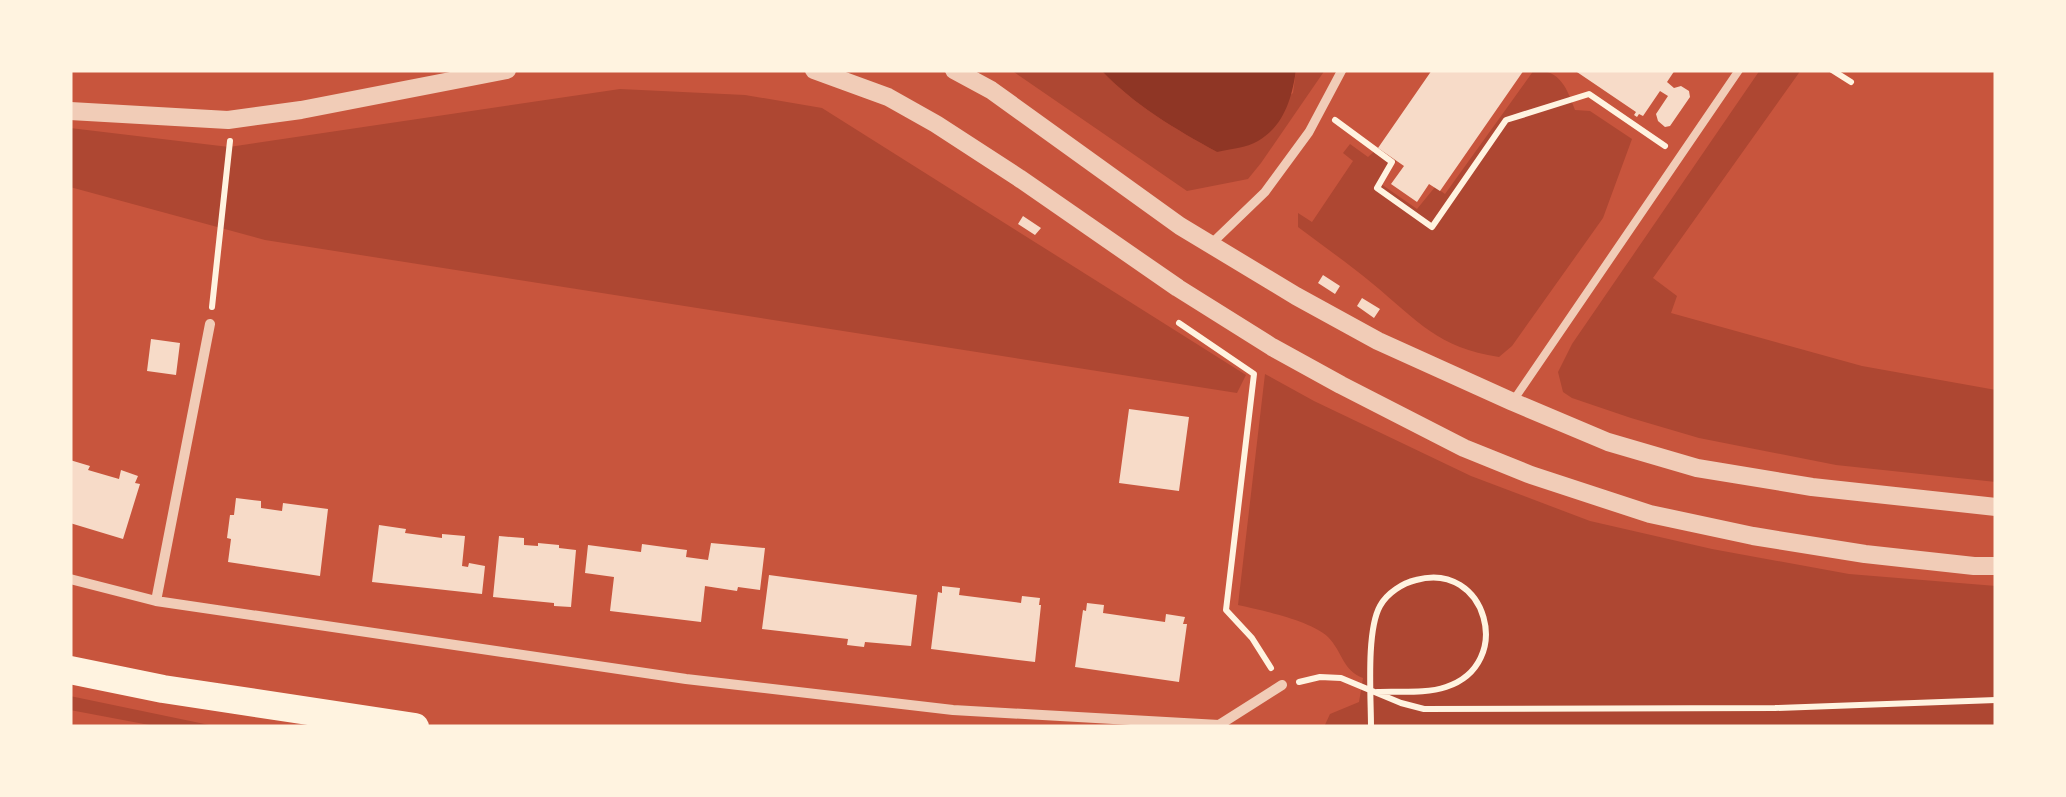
<svg xmlns="http://www.w3.org/2000/svg" width="2066" height="797" font-family="Montserrat,sans-serif">
  <style>
    .green { fill: #ae4732 }
    .water { fill: #8f3625 }
    .building { fill: #f7dbc8 }
    .lines { fill: none; stroke-linecap: round; stroke-linejoin: round }
    .path { stroke: #fff3e0; stroke-width: 6 }
    .service { stroke: #f1ccb7; stroke-width: 8 }
    .pedestrian { stroke: #f1ccb7; stroke-width: 9 }
    .minor { stroke: #f1ccb7; stroke-width: 10 }
    .tertiary { stroke: #f1ccb7; stroke-width: 18 }
    .trunk { stroke: #fff3e0; stroke-width: 28 }
  </style>
  <rect width="100%" height="100%" fill="#c8553d"/>
  <path class="green" d="M1011,70h90c33,35 74,59 116,82l76,-59 3,-23h29l-64,93 -13,16 -61,12z
    M1534,70c27,0 33,19 41,40l15,1 42,28 -29,79 -91,128 -13,11c-61,-9 -81,-36 -126,-73 -24,-20 -50,-38 -75,-57v-14l14,9 41,-61 -10,-8 7,-9 18,13 10,-9 18,13 -15,23 36,25 18,-22 10,7z
    M1760,70h41l-148,208 24,18 -6,17 191,53 134,24v92l-160,-17 -137,-27 -68,-20 -59,-20 -9,-6 -5,-20 14,-28z
    M620,89l125,6 77,13 424,267 -9,18 -972,-153 -195,-53v-59l159,19z
    M1265,374l49,27 157,75 119,45 122,28 137,25 147,12v141h-672l6,-13 29,-12 4,-24c-20,-7 -21,-27 -35,-41 -16,-16 -67,-27 -90,-32z
    M70,696l149,31h-59l-90,-17z"/>
  <path class="water" d="M1101,70h195c-4,28 -12,56 -38,71 -11,7 -29,8 -41,11 -42,-23 -83,-47 -116,-82z"/>
  <path class="building" d="M1432,70h92l-84,121 -11,-7 -12,18 -26,-18 13,-18 -26,-18z
    M1574,70h101l-8,12 7,6 7,-2 8,5 1,6 -20,29 -5,1 -7,-6 -2,-7 12,-18 -8,-5 -17,25 -4,-2 -2,3 -3,-2 2,-3z
    M1023,216l18,12 -6,7 -17,-11z
    M1323,275l17,11 -5,8 -17,-11z
    M1362,298l18,11 -6,9 -17,-12z
    M151,339l29,4 -4,32 -29,-4z
    M1129,409l60,8 -10,74 -60,-8z
    M70,460l20,6 -2,4 31,9 2,-9 17,6 -3,7 5,1 -17,55 -53,-16z
    M236,498l25,3v7l21,3 1,-8 45,6 -8,67 -92,-14 3,-23 -4,-1 3,-23h4z
    M379,525l27,4 -1,4 37,5v-4l23,2 -3,30 6,1 1,-4 16,3 -3,28 -110,-12z
    M499,536l25,2v7l14,1v-3l21,2v3l17,2 -5,57 -17,-1v-3l-61,-6z
    M711,543l54,5 -5,42 -22,-3 -1,4 -32,-5 -4,36 -91,-11 4,-34 -29,-4 3,-28 53,7 1,-8 22,3 23,3 -1,7 22,3z
    M769,575l148,20 -6,51 -46,-4 -1,5 -17,-2 1,-6 -86,-10z
    M942,586l18,2 -1,7 62,8 1,-7 18,2 -1,7h2l-6,57 -104,-13 7,-57 4,1z
    M1087,603l17,2 -1,8 62,9 1,-8 19,3 -2,7h4l-8,58 -104,-15 8,-57 3,1z"/>
  <g class="lines">
    <path class="path" d="M1832,70l19,12
      M1335,120l57,42 -15,26 55,39 74,-107 83,-26 76,52
      M212,307l18,-166
      M1179,323l75,51 -28,236 26,28 19,30
      M1299,682l21,-5 21,1 60,25 23,6 351,-1 221,-8
      M1371,727c0,-30 -5,-96 9,-121 7,-13 23,-23 36,-26 70,-20 100,84 30,107 -20,7 -47,4 -69,5"/>
    <path class="service" d="M1513,401l226,-331"/>
    <path class="pedestrian" d="M1210,245l55,-53 44,-60 33,-62"/>
    <path class="minor" d="M70,579l86,22 530,78 267,31 266,15 63,-40
      M156,601l54,-277"/>
    <path class="tertiary" d="M814,70l74,27 48,27 83,54 159,110 94,59 69,38 123,63 67,27 119,39 103,22 112,18 109,12h22
      M954,70l37,20 189,136 116,70 82,45 135,61 95,40 89,26 115,19 184,20
      M70,111l158,9 73,-10 206,-40"/>
    <path class="trunk" d="M70,670l93,19 252,38"/>
  </g>
  <rect width="2066" height="797" fill="none" stroke="#fff3e0" stroke-width="145"/>
</svg>
